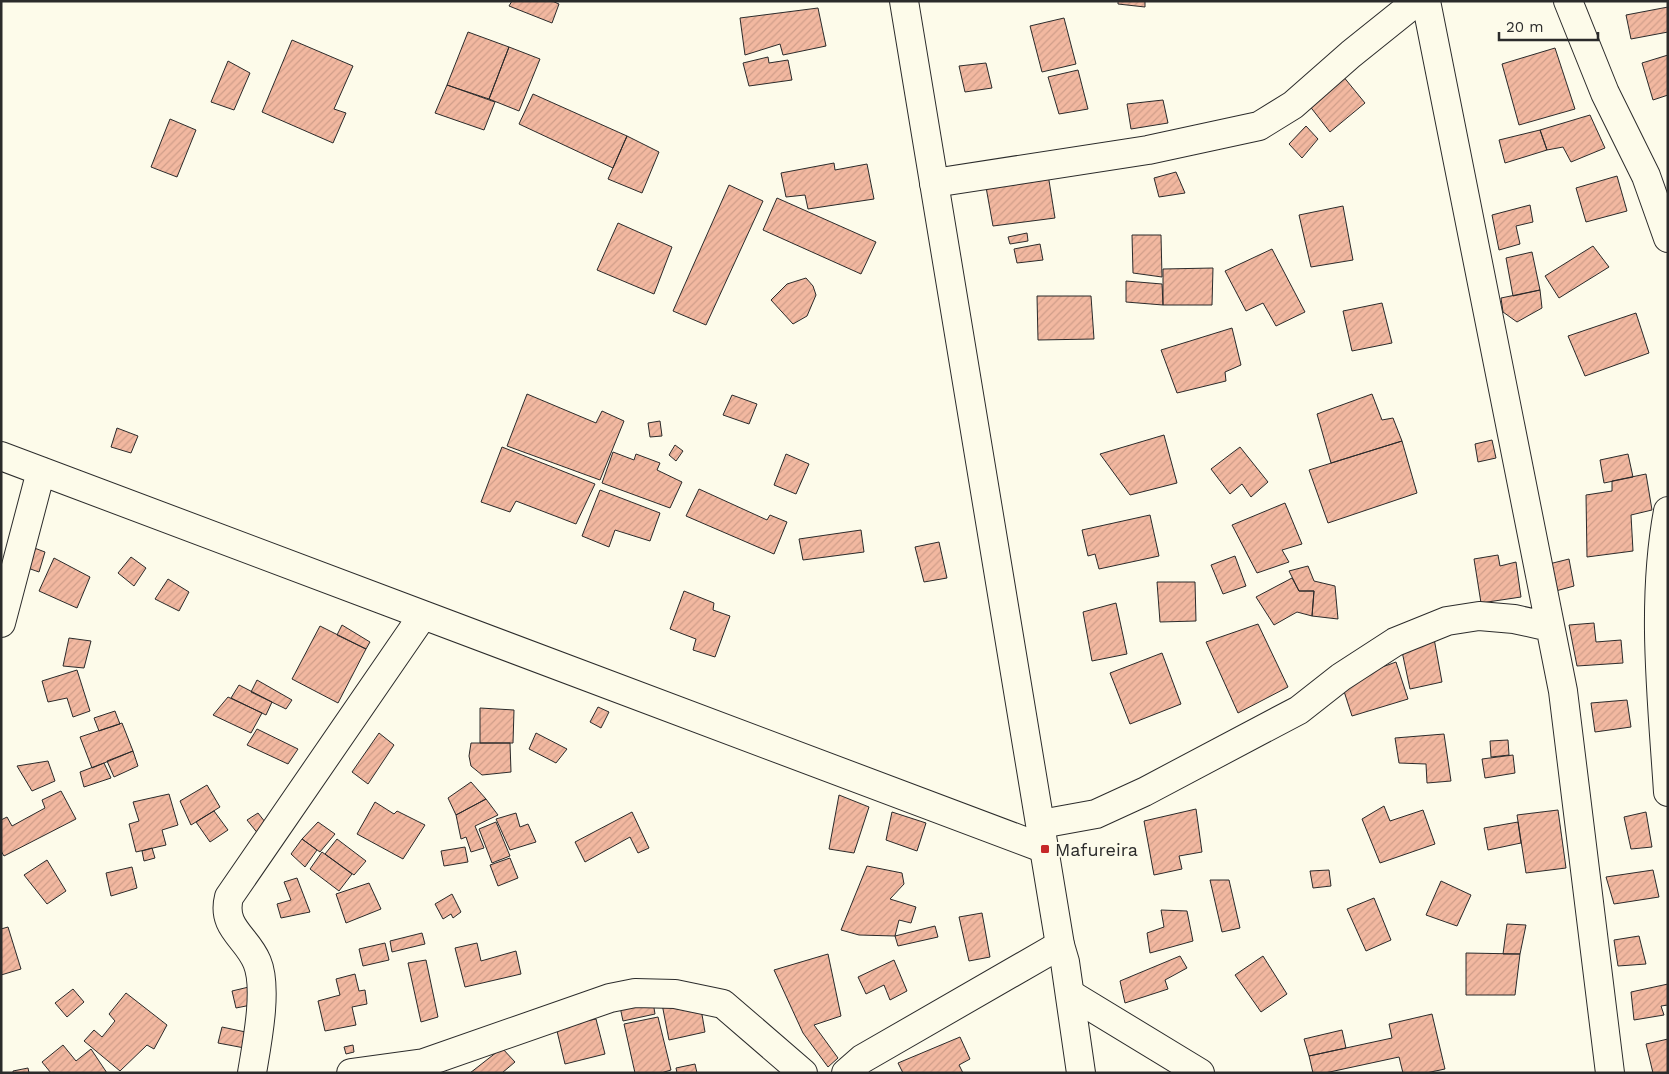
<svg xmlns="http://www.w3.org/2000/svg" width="1669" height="1074" font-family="'Work Sans',sans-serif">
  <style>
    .building { fill: url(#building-hatch); stroke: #2b2b2b }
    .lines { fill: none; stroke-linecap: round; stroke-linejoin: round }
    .minor-casing { stroke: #2b2b2b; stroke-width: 30 }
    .secondary-casing { stroke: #2b2b2b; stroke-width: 30 }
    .minor { stroke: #fdfbea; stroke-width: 28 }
    .secondary { stroke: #fdfbea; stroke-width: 28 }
    .poi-dot { fill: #c62828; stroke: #fdfbea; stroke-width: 2 }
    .labels { text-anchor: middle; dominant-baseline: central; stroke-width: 4; stroke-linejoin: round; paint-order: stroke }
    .poi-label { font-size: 18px; fill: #2b2b2b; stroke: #fdfbea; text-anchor: start }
  </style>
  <defs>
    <pattern id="building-hatch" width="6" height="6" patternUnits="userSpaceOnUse" patternTransform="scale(1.25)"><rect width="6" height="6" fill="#f2b8a0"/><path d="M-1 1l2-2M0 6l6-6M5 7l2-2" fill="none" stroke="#d09e8a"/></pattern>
  </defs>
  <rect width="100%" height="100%" fill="#fdfbea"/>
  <path class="building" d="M512,1h40l7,3 -7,19 -43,-17z
    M1118,1h27v6l-27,-3z
    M1668,7v25l-37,7 -5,-24z
    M818,8l8,38 -43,9 -3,-11 -35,11 -5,-37z
    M1064,18l12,46 -34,8 -12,-46z
    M468,32l41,15 -20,52 -42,-14z
    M292,40l61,26 -19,43 12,4 -13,30 -71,-31z
    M509,47l31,12 -21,52 -30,-12z
    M1555,48l20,61 -56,16 -17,-61z
    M1668,55v40l-15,5 -11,-37z
    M768,57l1,6 19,-3 4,20 -43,6 -6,-23z
    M228,61l22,12 -16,37 -23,-8z
    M986,63l6,25 -27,4 -6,-26z
    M1078,70l10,39 -29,5 -11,-37z
    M1338,70l27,33 -35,29 -25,-32z
    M447,85l48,17 -11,28 -49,-17z
    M533,94l94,42 -14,32 -94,-44z
    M1163,100l5,23 -37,6 -4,-25z
    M1590,115l15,33 -34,14 -8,-15 -16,3 -7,-20z
    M170,119l26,11 -19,47 -26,-10z
    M1306,126l12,13 -16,19 -13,-14z
    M1540,130l7,20 -42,13 -6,-23z
    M627,136l32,16 -17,41 -34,-14z
    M834,163l1,7 32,-6 7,35 -66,10 -3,-14 -19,2 -5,-24z
    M1047,168l8,50 -62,8 -9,-50z
    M1176,172l9,21 -26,4 -5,-19z
    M1617,176l10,35 -41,11 -10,-34z
    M729,185l34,16 -57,124 -33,-14z
    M777,198l99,44 -15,32 -98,-44z
    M1530,205l3,17 -17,4 4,18 -21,6 -7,-35z
    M1343,206l10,54 -42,7 -12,-52z
    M618,223l54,24 -18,47 -57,-24z
    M1027,233l1,8 -18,3 -2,-7z
    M1132,235h29l1,42 -29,-4z
    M1040,244l3,16 -26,3 -3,-14z
    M1593,246l16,21 -50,31 -14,-22z
    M1272,249l33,63 -29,14 -13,-23 -17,8 -21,-40z
    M1532,252l8,38 -27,6 -7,-38z
    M1213,268l-1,37h-49v-36z
    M806,278l7,8 3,9 -9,21 -14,8 -22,-24 16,-16z
    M1126,281l36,3 1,21 -37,-3z
    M1540,290l2,18 -25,14 -14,-10 -2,-14z
    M1037,296h54l3,43 -56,1z
    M1382,303l10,40 -40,8 -9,-40z
    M1636,313l13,40 -64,23 -17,-40z
    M1232,328l9,37 -16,7 1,9 -49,12 -16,-43z
    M527,394l69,29 6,-12 22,10 -24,59 -93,-34z
    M1372,394l10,26 11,-2 9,23 -71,22 -14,-49z
    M732,395l25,9 -8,20 -26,-9z
    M660,421l2,15 -12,1 -2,-14z
    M117,428l21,8 -7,17 -20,-6z
    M1164,435l13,48 -47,12 -30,-41z
    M1492,440l4,18 -18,4 -3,-18z
    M1402,441l15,52 -89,30 -19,-53z
    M675,445l8,6 -7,10 -7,-6z
    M502,447l93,37 -19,40 -60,-23 -6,11 -29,-10z
    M1240,447l28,35 -17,15 -9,-13 -12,10 -19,-25z
    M613,452l21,8 2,-6 24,9 -3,7 25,12 -12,26 -68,-25z
    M786,454l23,10 -13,30 -22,-9z
    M1628,454l5,23 -29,6 -4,-23z
    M1646,474l6,36 -21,5 2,36 -46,6 -1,-62 26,-4v-10z
    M699,489l68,31 3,-5 17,7 -13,32 -88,-38z
    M600,490l60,23 -10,28 -35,-11 -6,17 -27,-11z
    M1285,503l17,41 -20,6 7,12 -32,11 -25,-48z
    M1150,515l9,41 -60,13 -4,-15 -7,2 -6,-26z
    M861,530l3,22 -61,8 -4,-21z
    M939,542l8,36 -23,4 -9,-35z
    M29,546l16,6 -6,20 -17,-6z
    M1498,555l2,11 16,-4 5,35 -40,6 -7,-44z
    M1235,556l11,30 -23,8 -12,-29z
    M131,557l15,11 -12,18 -16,-13z
    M54,558l36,19 -13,31 -38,-17z
    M1569,559l5,27 -22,6 -7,-27z
    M1308,566l6,15 21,5 3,33 -26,-3 2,-25h-15l-10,-20z
    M1292,578l7,13h15l-2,25 -15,-4 -23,13 -18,-28z
    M168,579l21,13 -10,19 -24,-12z
    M1157,582h38l1,39 -36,1z
    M684,591l30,12 -1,7 17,6 -15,41 -22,-7 3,-11 -26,-10z
    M1116,603l11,51 -35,7 -9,-49z
    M1594,623l2,19 25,-2 2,23 -46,3 -8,-41z
    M1258,624l30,63 -50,26 -32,-71z
    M342,625l28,17 -4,7 -29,-14z
    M320,626l46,23 -28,54 -46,-24z
    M1433,633l9,49 -32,7 -10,-47z
    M69,638l22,3 -7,27 -21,-2z
    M1162,653l19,51 -51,20 -20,-51z
    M1396,662l12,37 -56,17 -11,-34z
    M77,670l13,41 -17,6 -6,-19 -19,4 -6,-21z
    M257,680l35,20 -6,9 -35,-17z
    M239,685l33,17 -6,13 -35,-17z
    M228,697l34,16 -11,20 -38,-18z
    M1627,700l4,27 -36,5 -4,-29z
    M598,707l11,5 -8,16 -11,-6z
    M480,708l34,2 -1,33h-33z
    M115,711l5,13 -21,7 -5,-13z
    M122,723l11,28 -41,17 -12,-31z
    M257,729l41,20 -10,15 -41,-19z
    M379,733l15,12 -26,39 -16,-12z
    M536,733l31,16 -11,14 -27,-14z
    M1444,734l7,47 -24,2 -1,-19 -27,-1 -4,-25z
    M1508,740l1,15 -18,2 -1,-16z
    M471,743h39l1,29 -29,3 -11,-9 -2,-10z
    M133,751l5,15 -24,11 -7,-16z
    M1513,755l2,18 -30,5 -3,-19z
    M48,761l7,20 -23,10 -15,-25z
    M104,763l7,15 -27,9 -4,-15z
    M471,782l15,17 -30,16 -8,-17z
    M207,785l13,22 -29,18 -11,-24z
    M61,791l15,28 -72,37 -3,-5v-31l6,-3 5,9 33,-18 -3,-8z
    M169,794l9,31 -16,5 4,15 -30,7 -7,-28 10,-3 -6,-19z
    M839,795l30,12 -15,46 -25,-4z
    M486,799l12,16 -23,11 9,22 -13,4 -5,-15 -5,2 -5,-24z
    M375,802l19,12 3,-3 28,14 -22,34 -46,-25z
    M1384,806l6,15 33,-11 12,34 -55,19 -18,-44z
    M1196,809l6,43 -23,4 3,13 -28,6 -10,-54z
    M1558,810l8,58 -40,5 -9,-58z
    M214,811l14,19 -18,12 -14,-20z
    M632,812l17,36 -11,5 -8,-16 -45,25 -10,-20z
    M892,812l34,11 -9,28 -31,-11z
    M1646,812l6,35 -21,2 -7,-32z
    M258,813l11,14 -10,8 -12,-15z
    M516,813l4,14 8,-3 8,18 -26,8 -14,-31z
    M318,822l17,12 -15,18 -18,-13z
    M496,822l14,34 -18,7 -13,-34z
    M1518,822l3,21 -33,7 -4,-22z
    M302,839l15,11 -12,17 -14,-13z
    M337,839l29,22 -12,14 -29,-21z
    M465,847l3,15 -24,4 -3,-15z
    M152,848l3,10 -11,3 -2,-10z
    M322,852l30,22 -13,17 -29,-22z
    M510,858l8,20 -20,8 -8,-21z
    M47,860l19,31 -19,13 -23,-29z
    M867,866l35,7 2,11 -14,15 26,8 -5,16 -12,-3 -4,16 -36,-1 -18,-5z
    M132,867l5,21 -26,8 -5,-23z
    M1329,870l2,16 -18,2 -3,-17z
    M1653,870l6,27 -45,7 -8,-27z
    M297,878l13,34 -29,6 -4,-14 14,-4 -7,-18z
    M1210,880h19l11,48 -18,4z
    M1441,881l30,14 -14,31 -31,-11z
    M369,883l12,26 -35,14 -10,-29z
    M452,894l9,18 -8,6 -2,-4 -8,5 -8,-15z
    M1374,898l17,42 -25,11 -19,-42z
    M1161,910l26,1 6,30 -43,12 -3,-20 17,-6z
    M982,913l8,44 -21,4 -10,-44z
    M1507,924l19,1 -6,29h-17z
    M935,926l3,11 -40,9 -3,-10z
    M8,927l13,42 -20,6v-46z
    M422,933l3,11 -33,8 -2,-11z
    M1639,936l7,28 -28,2 -4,-26z
    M385,943l4,17 -26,6 -4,-17z
    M477,943l4,18 35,-10 5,23 -56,13 -10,-39z
    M1466,953l54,1 -5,41h-49z
    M828,954l13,62 -27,9 24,33 -10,9 -25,-34 -29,-63z
    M1180,956l7,12 -22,12 3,9 -43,14 -5,-22z
    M1263,956l24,38 -26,18 -26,-37z
    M426,960l12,57 -17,5 -13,-59z
    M894,960l13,31 -17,9 -6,-15 -18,9 -8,-17z
    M355,974l4,17 6,-1 2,14 -15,3 4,18 -31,6 -7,-30 22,-6 -4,-16z
    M1668,984v21l-7,1 3,9 -30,5 -3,-28z
    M253,986l3,18 -20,4 -4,-17z
    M73,989l11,13 -17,15 -12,-14z
    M126,993l41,32 -13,24 -7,-4 -27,26 -36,-30 10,-11 8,7 13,-16 -6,-7z
    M652,996l3,18 -32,7 -4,-19z
    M700,1003l5,29 -36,8 -7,-36z
    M1432,1014l13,55 -19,4h-23l-4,-16 -74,16h-12l-4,-17 83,-18 -3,-14z
    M658,1017l13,53 -10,3h-26l-11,-49z
    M596,1019l9,35 -40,10 -9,-37z
    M222,1027l33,7 -5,15 -32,-6z
    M1342,1030l4,18 -37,8 -5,-17z
    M960,1037l10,22 -11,6 4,8h-60l-5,-10z
    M1668,1039v34h-15l-7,-29z
    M63,1045l13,16 15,-12 16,24h-56l-9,-11z
    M353,1045l1,7 -8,2 -2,-7z
    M502,1048l13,14 -13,11h-32z
    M695,1064l2,9h-20l-1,-5z
    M28,1068l1,5h-16v-2z"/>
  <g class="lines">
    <defs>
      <path id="minor" d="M1426,1l137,690 47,382
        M1568,1l37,92 41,83 22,62
        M934,183l214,-33 111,-24 34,-21 58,-51 66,-53
        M1,456l1044,393
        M1668,511c-17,92 -6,188 0,281
        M1,623l40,-152
        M1041,824l55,-10 48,-22 155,-82 42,-33 54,-35 52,-21 32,-5 35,3 36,8
        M1070,994l130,79
        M252,1073c5,-30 16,-85 5,-111 -10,-25 -36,-34 -28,-65l194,-282
        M351,1073l73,-10 186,-65 25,-5 40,1 48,10 80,69
        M846,1073l16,-14 198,-114"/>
      <path id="secondary" d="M904,1l156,944 5,17 16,111"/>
    </defs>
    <use href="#minor" class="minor-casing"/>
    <use href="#secondary" class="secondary-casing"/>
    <use href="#minor" class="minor"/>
    <use href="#secondary" class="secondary"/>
  </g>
  <rect class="poi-dot" x="1040" y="844" width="10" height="10" rx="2.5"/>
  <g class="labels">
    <g class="poi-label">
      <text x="1055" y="849">Mafureira</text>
    </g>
  </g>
  <rect width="1669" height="1074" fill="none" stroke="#2b2b2b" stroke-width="5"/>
  <path d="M1499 32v8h99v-8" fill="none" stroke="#2b2b2b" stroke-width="2.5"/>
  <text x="1506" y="32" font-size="15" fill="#2b2b2b" stroke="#fdfbea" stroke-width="4" paint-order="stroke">20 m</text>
</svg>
